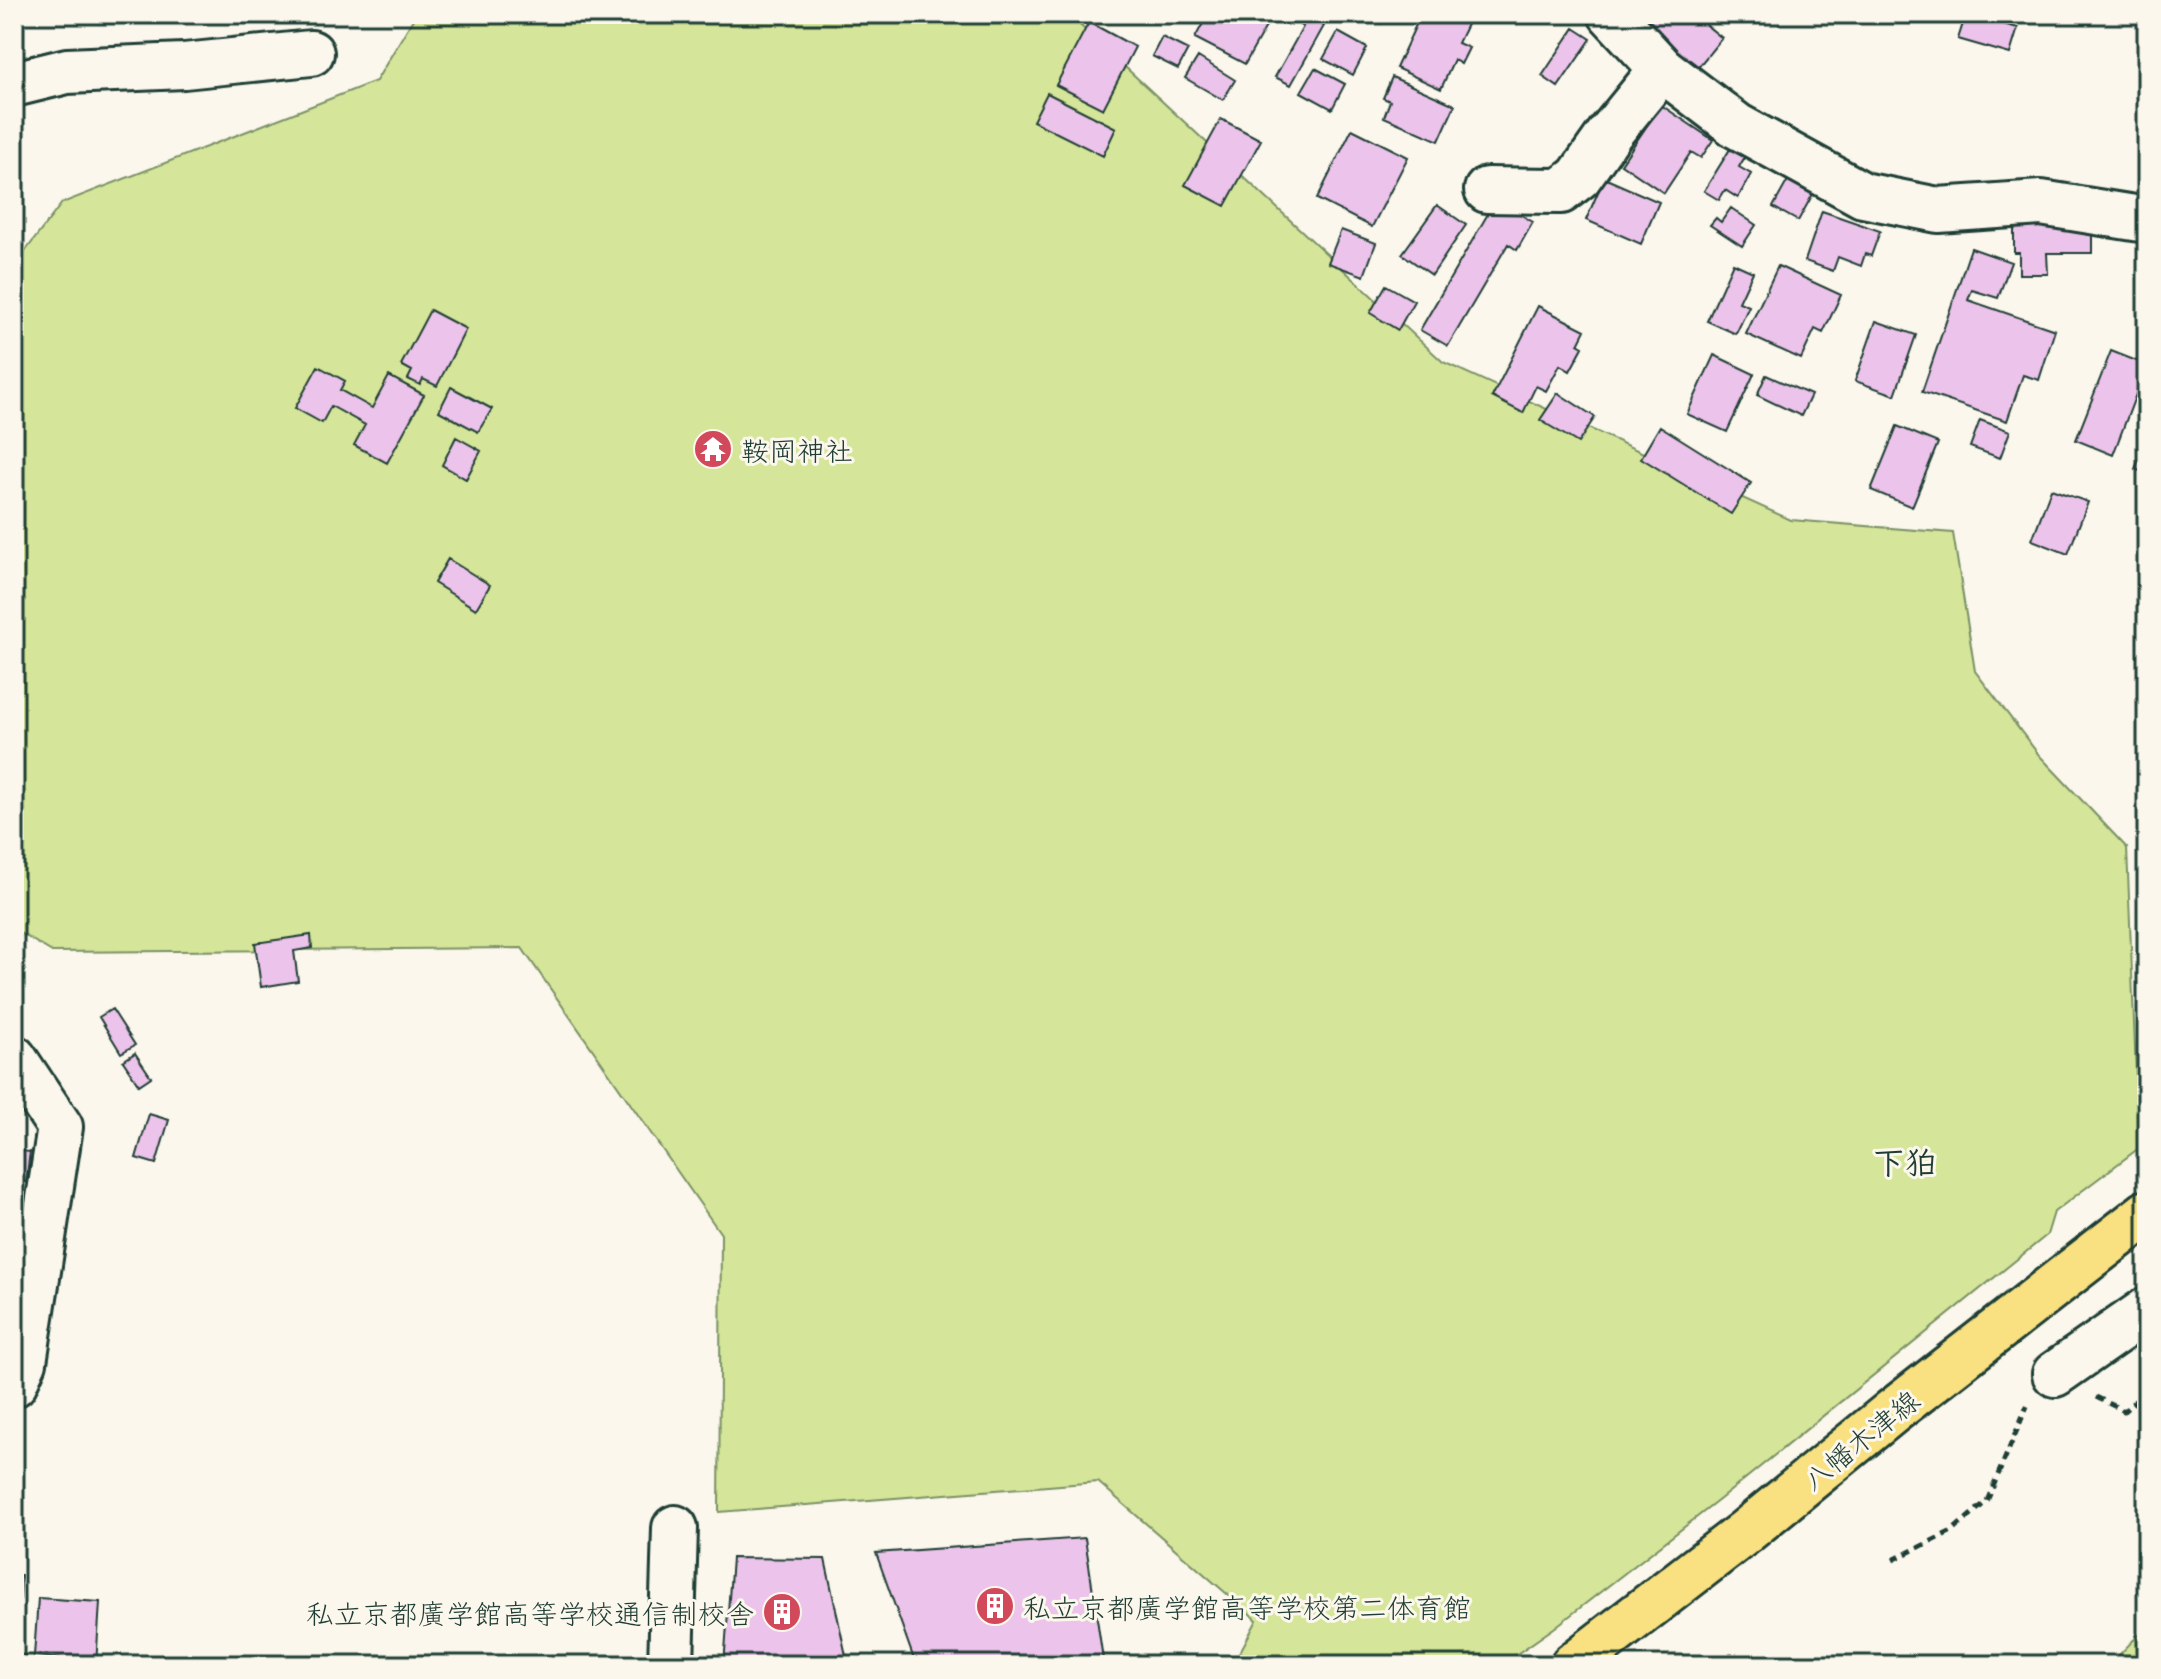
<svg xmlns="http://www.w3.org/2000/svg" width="2161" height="1679" font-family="'Playpen Sans','Klee One',sans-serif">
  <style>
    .green { fill: #d5e599; stroke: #7a9166; stroke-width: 2 }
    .building { fill: #ecc3ea; stroke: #1f3d34; stroke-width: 2 }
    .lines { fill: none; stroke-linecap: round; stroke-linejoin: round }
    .minor-casing { stroke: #1f3d34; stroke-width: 50 }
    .major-casing { stroke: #1f3d34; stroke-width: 50 }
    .path { stroke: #1f3d34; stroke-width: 5; stroke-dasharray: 8 6; stroke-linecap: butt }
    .minor { stroke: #fbf7ec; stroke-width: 44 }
    .major { stroke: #f9e181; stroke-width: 44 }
    .labels { text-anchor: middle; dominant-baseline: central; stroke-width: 6; stroke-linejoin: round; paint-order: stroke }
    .poi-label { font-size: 28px; fill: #1f3d34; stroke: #fbf7ec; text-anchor: start }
    .street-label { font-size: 28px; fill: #1f3d34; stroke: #fbf7ec }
    .quarter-label { font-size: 32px; font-weight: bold; fill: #1f3d34; stroke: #fbf7ec }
  </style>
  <rect width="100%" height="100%" fill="#fbf7ec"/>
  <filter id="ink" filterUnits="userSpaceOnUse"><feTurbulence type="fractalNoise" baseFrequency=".0125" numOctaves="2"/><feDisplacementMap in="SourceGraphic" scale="16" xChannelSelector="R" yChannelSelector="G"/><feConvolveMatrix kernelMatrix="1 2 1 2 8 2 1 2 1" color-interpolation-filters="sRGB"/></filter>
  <g filter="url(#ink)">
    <path class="green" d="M416,14h652l375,348 348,158 162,13 22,138 64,84 88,93 12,300 -85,64 -7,23 -328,265 -165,128 -53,37h-268l24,-45 -159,-138 -379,30 2,-278 -199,-286 -470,4 -38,-23v-663l48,-63 314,-122z
      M2147,1626v39h-28l-1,-9z"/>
    <path class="building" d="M1208,14h65l-28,50 -50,-26z
      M1280,14h23l21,12 -33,59 -16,-8 28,-50z
      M1366,14h20l-5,9z
      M1421,14h51l-14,29 11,5 -8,16 -7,-4 -13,29 -45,-21z
      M1629,14h76l-5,6 22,18 -27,33z
      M1966,14l52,14 -8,26 -52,-15z
      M1998,14h28l-3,7z
      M1089,22l46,25 -32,62 -47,-24z
      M1574,28l17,11 -33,48 -16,-11z
      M1338,32l29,16 -14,27 -30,-16z
      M1162,37l26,13 -10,19 -26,-13z
      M1198,57l37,23 -12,20 -38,-22z
      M1315,68l30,16 -13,25 -31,-17z
      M1392,77l63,28 -16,36 -55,-24 6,-16 -7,-3z
      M1047,93l69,35 -13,28 -70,-35z
      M1661,105l52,35 -12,18 -10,-6 -27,41 -43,-29z
      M1221,119l40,21 -36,66 -40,-21z
      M1352,129l56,28 -36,70 -55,-28z
      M1732,146l14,9 -7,12 12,7 -13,24 -13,-8 -6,10 -15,-9z
      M1604,178l55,24 -18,42 -55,-24z
      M1788,180l25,14 -15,27 -25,-14z
      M1496,200l37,22 -16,28 -9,-6 -60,102 -28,-16z
      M1437,205l29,20 -34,50 -30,-21z
      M1731,208l25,17 -14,21 -32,-21 6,-7 5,4z
      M1822,211l58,20 -9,25 -6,-2 -4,12 -23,-9 -5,14 -28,-10z
      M2014,222h78v31h-45l1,21h-29v-21h-5z
      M1341,230l35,13 -12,33 -36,-13z
      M1971,248l40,14 -13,36 -26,-8 -4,10 87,30 -16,50 -16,-5 -16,46 -85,-29z
      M1733,263l20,9 -14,30 10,4 -13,28 -29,-13z
      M1778,266l63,29 -18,38 -8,-4 -14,30 -55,-25z
      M1386,285l28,16 -16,29 -28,-17z
      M1538,306l47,24 -7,14 5,3 -13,24 -10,-6 -14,26 -10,-5 -13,27 -31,-16z
      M430,310l36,19 -29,57 -14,-7 -3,6 -12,-6 4,-8 -11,-6z
      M1876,321l40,14 -21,60 -40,-14z
      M2111,351l36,14 -34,90 -37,-15z
      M1714,355l40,19 -27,58 -40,-18z
      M318,366l27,15 -5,9 32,18 17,-32 35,19 -37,68 -33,-18 11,-20 -34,-19 -9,17 -27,-15z
      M1766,375l45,20 -10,21 -44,-21z
      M451,387l41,22 -14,23 -39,-21z
      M1558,393l37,24 -17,26 -38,-23z
      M1980,420l30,11 -10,27 -30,-11z
      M1660,426l91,57 -20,31 -90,-56z
      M1897,426l41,17 -26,64 -41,-17z
      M456,437l25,14 -15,28 -24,-14z
      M2147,440v34l-12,-5z
      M2051,489l37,13 -20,52 -36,-14z
      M448,559l42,26 -14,24 -42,-26z
      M311,935l1,13 -18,3 4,30 -37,6 -6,-44z
      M112,1009l23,36 -14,8 -22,-36z
      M135,1053l16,24 -12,8 -16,-24z
      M149,1114l20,6 -13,44 -20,-6z
      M14,1150l16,2 -4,30 -12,-1z
      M1085,1538l18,121 -12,6h-175l-40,-112z
      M732,1558l93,1 23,106h-124z
      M14,1574l7,1 -1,24h-6z
      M38,1598l62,4 -4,63h-36v-7l-26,-2z
      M14,1654l11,1 -1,10h-10z"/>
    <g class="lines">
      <defs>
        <path id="minor" d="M1611,14l51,55 75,57 126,69 75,15 103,-7 106,17
          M14,84l53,-13 117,-5 127,-13
          M1487,190l74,1 18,-14 31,-44 52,-64
          M14,1058l46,69 -36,235 -10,22
          M2055,1374l92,-64
          M671,1665l4,-137"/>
        <path id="major" d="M1573,1665l171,-132 149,-122 254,-198"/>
      </defs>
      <use href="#minor" class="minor-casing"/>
      <use href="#major" class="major-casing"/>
      <path class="path" d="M2096,1397l28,14 23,-21
        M1893,1560l59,-29 35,-30 40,-95"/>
      <use href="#minor" class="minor"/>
      <use href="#major" class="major"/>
    </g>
  </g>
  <defs>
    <symbol id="temple-disc" viewBox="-11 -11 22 22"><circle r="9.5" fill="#d1495b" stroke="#fbf7ec"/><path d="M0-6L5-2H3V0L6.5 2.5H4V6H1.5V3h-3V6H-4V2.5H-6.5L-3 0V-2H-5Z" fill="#fff"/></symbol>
    <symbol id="building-disc" viewBox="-11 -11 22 22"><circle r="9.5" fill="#d1495b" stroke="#fbf7ec"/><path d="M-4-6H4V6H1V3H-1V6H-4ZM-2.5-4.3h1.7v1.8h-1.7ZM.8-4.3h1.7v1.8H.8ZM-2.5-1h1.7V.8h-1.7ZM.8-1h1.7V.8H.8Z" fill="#fff"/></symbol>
  </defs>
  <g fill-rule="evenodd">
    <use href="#temple-disc" x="691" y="427" width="44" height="44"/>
    <use href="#building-disc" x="973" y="1584" width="44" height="44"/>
    <use href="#building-disc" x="760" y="1590" width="44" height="44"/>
  </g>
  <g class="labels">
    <g class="poi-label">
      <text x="741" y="449">鞍岡神社</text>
      <text x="1023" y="1606">私立京都廣学館高等学校第二体育館</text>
      <text x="754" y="1612" text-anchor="end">私立京都廣学館高等学校通信制校舎</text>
    </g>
    <g class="street-label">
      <text transform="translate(1860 1439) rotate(-39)">八幡木津線</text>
    </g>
    <g class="quarter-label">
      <text x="1905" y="1161">下狛</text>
    </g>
  </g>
  <rect width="2161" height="1679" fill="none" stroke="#fbf7ec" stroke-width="48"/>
  <rect x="24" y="24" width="2113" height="1631" fill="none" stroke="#1f3d34" stroke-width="3" filter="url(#ink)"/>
</svg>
